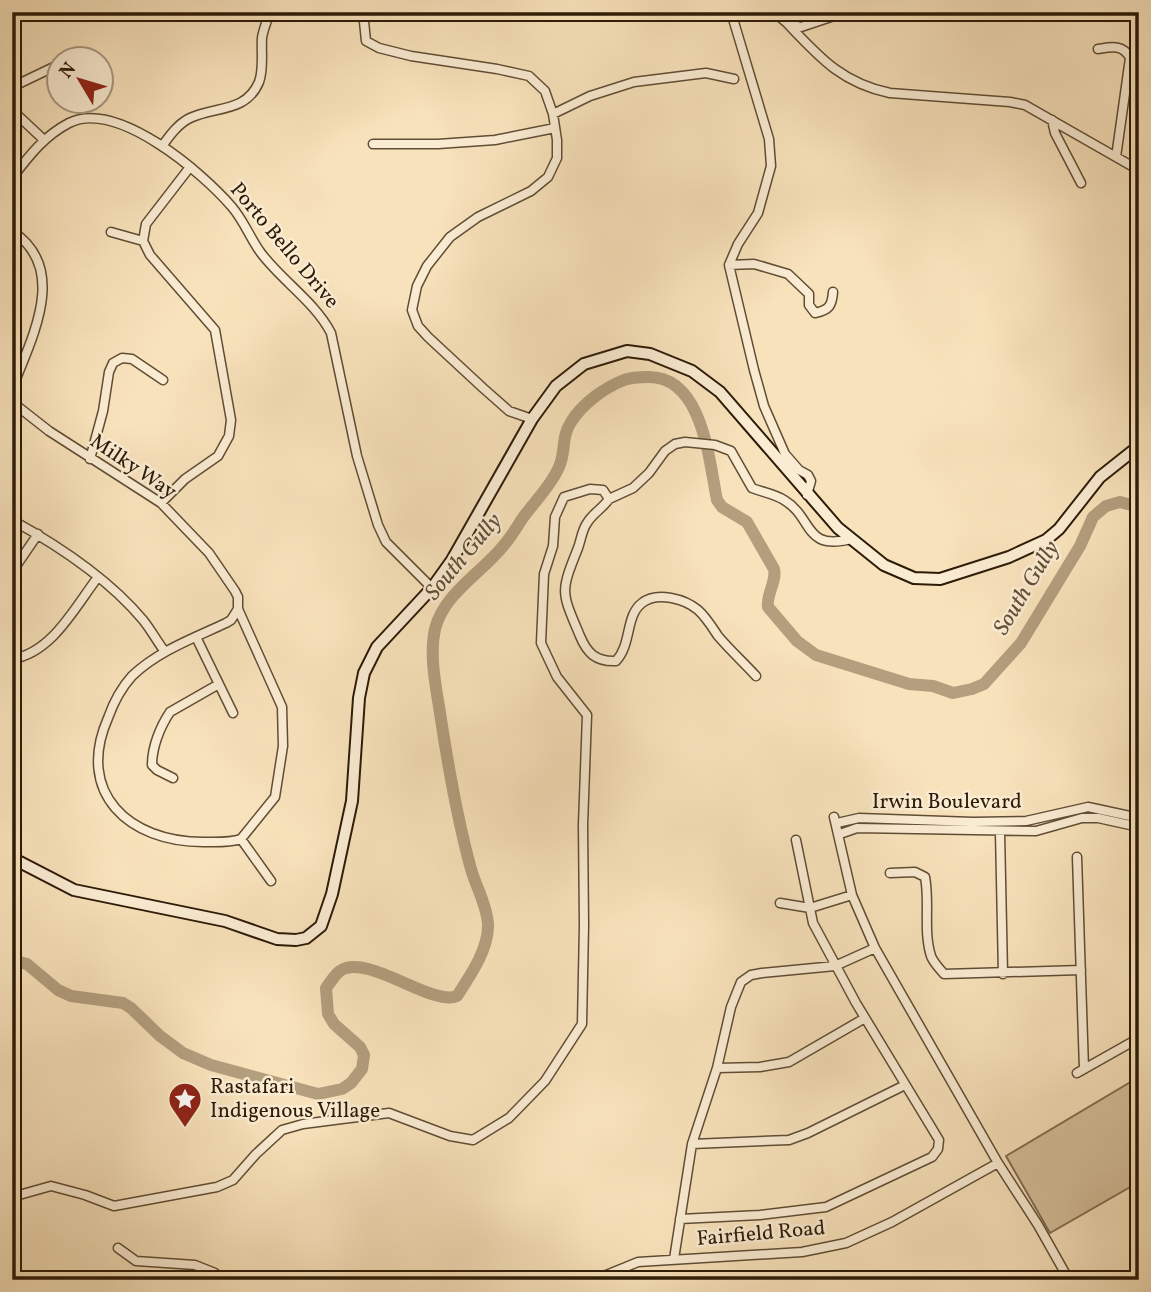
<svg xmlns="http://www.w3.org/2000/svg" width="1151" height="1292" font-family="Vollkorn,serif">
  <style>
    .green { fill: #d5c09c; stroke: #816e52; stroke-width: 2 }
    .lines { fill: none; stroke-linecap: round; stroke-linejoin: round }
    .river { stroke: #b39e7e; stroke-width: 12 }
    .street-casing { stroke: #604d34; stroke-width: 11 }
    .secondary-casing { stroke: #2d1b07; stroke-width: 14 }
    .street { stroke: #faecd3; stroke-width: 8 }
    .secondary { stroke: #faecd3; stroke-width: 10 }
    .labels { text-anchor: middle; dominant-baseline: central; stroke-width: 5; stroke-linejoin: round; paint-order: stroke }
    .street-label { font-size: 21px; fill: #2d1b07; stroke: #faecd3 }
    .poi-label { font-size: 21px; fill: #2d1b07; stroke: #faecd3; text-anchor: start }
    .water-label { font-size: 23px; font-style: italic; fill: #634f37; stroke: #faecd3 }
  </style>
  <rect width="100%" height="100%" fill="#f8e2bb"/>
  <filter id="stains"><feTurbulence type="fractalNoise" baseFrequency=".00286" numOctaves="4"/><feColorMatrix values="0 0 0 0 .2 0 0 0 0 .09 0 0 0 0 .02 0 0 0 .5 -.17"/></filter>
  <radialGradient id="worn" r=".72"><stop offset=".6" stop-color="#630" stop-opacity="0"/><stop offset="1" stop-color="#630" stop-opacity=".3"/></radialGradient>
  <path class="green" d="M1139,1077v105l-89,51 -44,-77z"/>
  <g class="lines">
    <path class="river" d="M12,960l15,4 31,26 13,6 52,7 8,5 29,28 23,17 28,12 107,29 24,-5 9,-6 11,-14 2,-14 -4,-8 -26,-23 -6,-10 -2,-26c4,-5 9,-14 14,-17 26,-19 92,36 117,25 13,-20 32,-47 31,-72 -1,-19 -12,-37 -17,-55 -14,-51 -23,-103 -31,-156 -4,-26 -11,-57 -5,-84 9,-36 47,-56 69,-84 7,-8 13,-18 18,-26 12,-17 29,-33 37,-52 7,-15 2,-30 12,-45 12,-19 33,-34 53,-42 8,-3 16,-3 25,-3 54,0 60,84 68,123l5,7 25,15 27,47c3,13 -8,25 -6,38l29,34 19,14 93,29 24,2 20,7 19,-4 12,-5 37,-41 59,-97 13,-29 13,-11 14,-4 19,5
      M12,1046v15"/>
    <defs>
      <path id="street" d="M363,12l3,29 13,7 32,8 86,13 32,7 16,15 8,23 4,26v18l-9,19 -17,14 -53,26 -28,20 -23,29 -10,20 -5,24 6,16 10,11 55,51 26,23 23,8
        M731,12l38,127 2,27 -13,47 -20,31 -9,21 25,105 10,36 21,48 14,16 9,5 3,6 -4,14
        M774,12l13,11 14,4 45,-15
        M787,23c33,35 55,60 103,70l120,9 15,3 112,64
        M1098,49c13,-2 25,-5 32,9l-14,99
        M68,60l11,-6
        M12,87l48,-23
        M12,110l31,29
        M553,114l37,-18 44,-14 72,-9 28,6
        M1052,120l3,13 26,50
        M373,144h65l57,-4 60,-12
        M163,145c7,-10 15,-21 27,-27 25,-12 56,-5 69,-36 5,-13 2,-30 3,-44 1,-8 5,-17 8,-26
        M12,178c17,-22 32,-42 57,-55 48,-24 134,50 163,84 12,14 18,31 29,46 21,28 54,49 70,80l26,123 21,69 8,17 46,46
        M12,231c58,38 19,108 0,158
        M111,232l32,9
        M729,265l25,-1 34,10 21,20v11l6,8c14,-3 17,-7 18,-21
        M12,402l37,29 112,72 48,50 26,38 3,6v12l44,98 1,39 -8,51 -34,42c-12,4 -25,3 -38,3 -74,0 -128,-49 -95,-124 5,-14 14,-31 24,-42 26,-25 62,-38 94,-53l5,-3 7,-11
        M90,459l13,-48 6,-39 4,-9 9,-5 10,1 31,21
        M609,499l24,-11 16,-15 16,-22 10,-7 10,-2 30,3 16,6 21,37c10,4 23,6 32,12 30,18 19,51 67,39
        M161,503l24,-24 33,-23 11,-20 2,-16 -16,-90 -65,-75 -7,-14 3,-17 44,-57
        M12,520c47,26 96,58 131,100 8,10 14,21 22,32
        M12,572l26,-38
        M196,637l37,76
        M12,659c40,-6 63,-52 86,-82
        M173,778l-16,-8 -5,-5c0,-18 8,-38 18,-53l49,-28
        M834,817l18,78 23,53 123,215 40,62 31,55
        M1134,819l5,-42
        M837,823l22,-5 114,4 53,-1 62,-14 51,11
        M1000,832l3,142
        M840,834l17,-6 179,3 46,-13h16l41,9
        M241,839l30,42
        M1077,857l7,212
        M890,873l25,-1 10,5c5,26 -2,54 6,79 2,6 8,12 13,18l137,-4
        M780,903l30,5 42,-13
        M717,1068l43,-1 29,-5 76,-44
        M1077,1073l62,-35
        M692,1144l97,-4 19,-7 97,-48
        M12,1197l39,-11 34,9 29,11 103,-19 16,-7 23,-26 26,-24 21,-6 86,-11 61,23 23,4 36,-22 36,-37 37,-57 2,-99 -1,-100 4,-110 -30,-38 -16,-34 3,-69 9,-28 2,-29 9,-20 26,-8 13,1 6,9c-6,9 -16,14 -22,24 -5,7 -6,17 -9,25 -18,45 -17,43 2,88 7,17 16,26 36,25 16,-17 9,-45 26,-58 15,-12 43,-4 56,7 8,7 14,17 20,26 12,14 25,26 38,40
        M680,1219l80,-4 66,-8 106,-50 6,-8 1,-9 -83,-137 -43,-80 -17,-83
        M118,1248l18,13 59,4 20,8v7
        M674,1259l18,-115 25,-76 14,-61 10,-25 10,-7 11,-2 73,-7 40,-18
        M594,1280l44,-18 164,-10 44,-9 46,-21 106,-59"/>
      <path id="secondary" d="M12,858l62,32 151,31 52,18 19,1 10,-2 15,-12 11,-32 20,-93 7,-103 5,-25 13,-26 55,-59 20,-28 80,-141 24,-33 28,-22 43,-13 23,3 42,17 28,21 118,136 46,37 30,13 26,1 69,-22 37,-17 13,-11 41,-52 39,-31"/>
    </defs>
    <use href="#street" class="street-casing"/>
    <use href="#secondary" class="secondary-casing"/>
    <use href="#street" class="street"/>
    <use href="#secondary" class="secondary"/>
  </g>
  <defs>
    <symbol id="sight-pin" viewBox="-11 -11 22 30"><path d="M0 17L-7.5 6A9.5 9.5 0 1 1 7.5 6Z" fill="#8f2418" stroke="#faecd3"/><path d="M0-6L1.8-2.2L6-1.7L2.9 1.2L3.7 5.4L0 3.3L-3.7 5.4L-2.9 1.2L-6-1.7L-1.8-2.2Z" fill="#fff"/></symbol>
  </defs>
  <g fill-rule="evenodd">
    <use href="#sight-pin" x="166" y="1080" width="38" height="52"/>
  </g>
  <g class="labels">
    <g class="street-label">
      <text transform="translate(284 246) rotate(50)">Porto Bello Drive</text>
      <text transform="translate(133 467) rotate(34)">Milky Way</text>
      <text x="947" y="802">Irwin Boulevard</text>
      <text transform="translate(761 1234) rotate(-5)">Fairfield Road</text>
    </g>
    <g class="poi-label">
      <text x="210" y="1087">Rastafari<tspan x="210" dy="24">Indigenous Village</tspan></text>
    </g>
    <g class="water-label">
      <text transform="translate(464 557) rotate(-50)">South Gully</text>
      <text transform="translate(1027 588) rotate(-59)">South Gully</text>
    </g>
  </g>
  <rect width="1151" height="1292" fill="none" stroke="#f8e2bb" stroke-width="42"/>
  <rect x="14" y="14" width="1123" height="1264" fill="none" stroke="#2d1b07" stroke-width="3.5"/>
  <rect x="21" y="21" width="1109" height="1250" fill="none" stroke="#2d1b07" stroke-width="2"/>
  <g transform="translate(80 80) rotate(308)"><circle r="33" fill="#faecd3" stroke="#a89881" stroke-width="2"/>
  <path d="M0-5L12 26L0 18L-12 26Z" fill="#8f2418"/>
  <text y="-10" font-size="19" font-weight="bold" text-anchor="middle" fill="#2d1b07">N</text>
  </g>
  <rect width="100%" height="100%" filter="url(#stains)"/>
  <rect width="100%" height="100%" fill="url(#worn)"/>
</svg>
